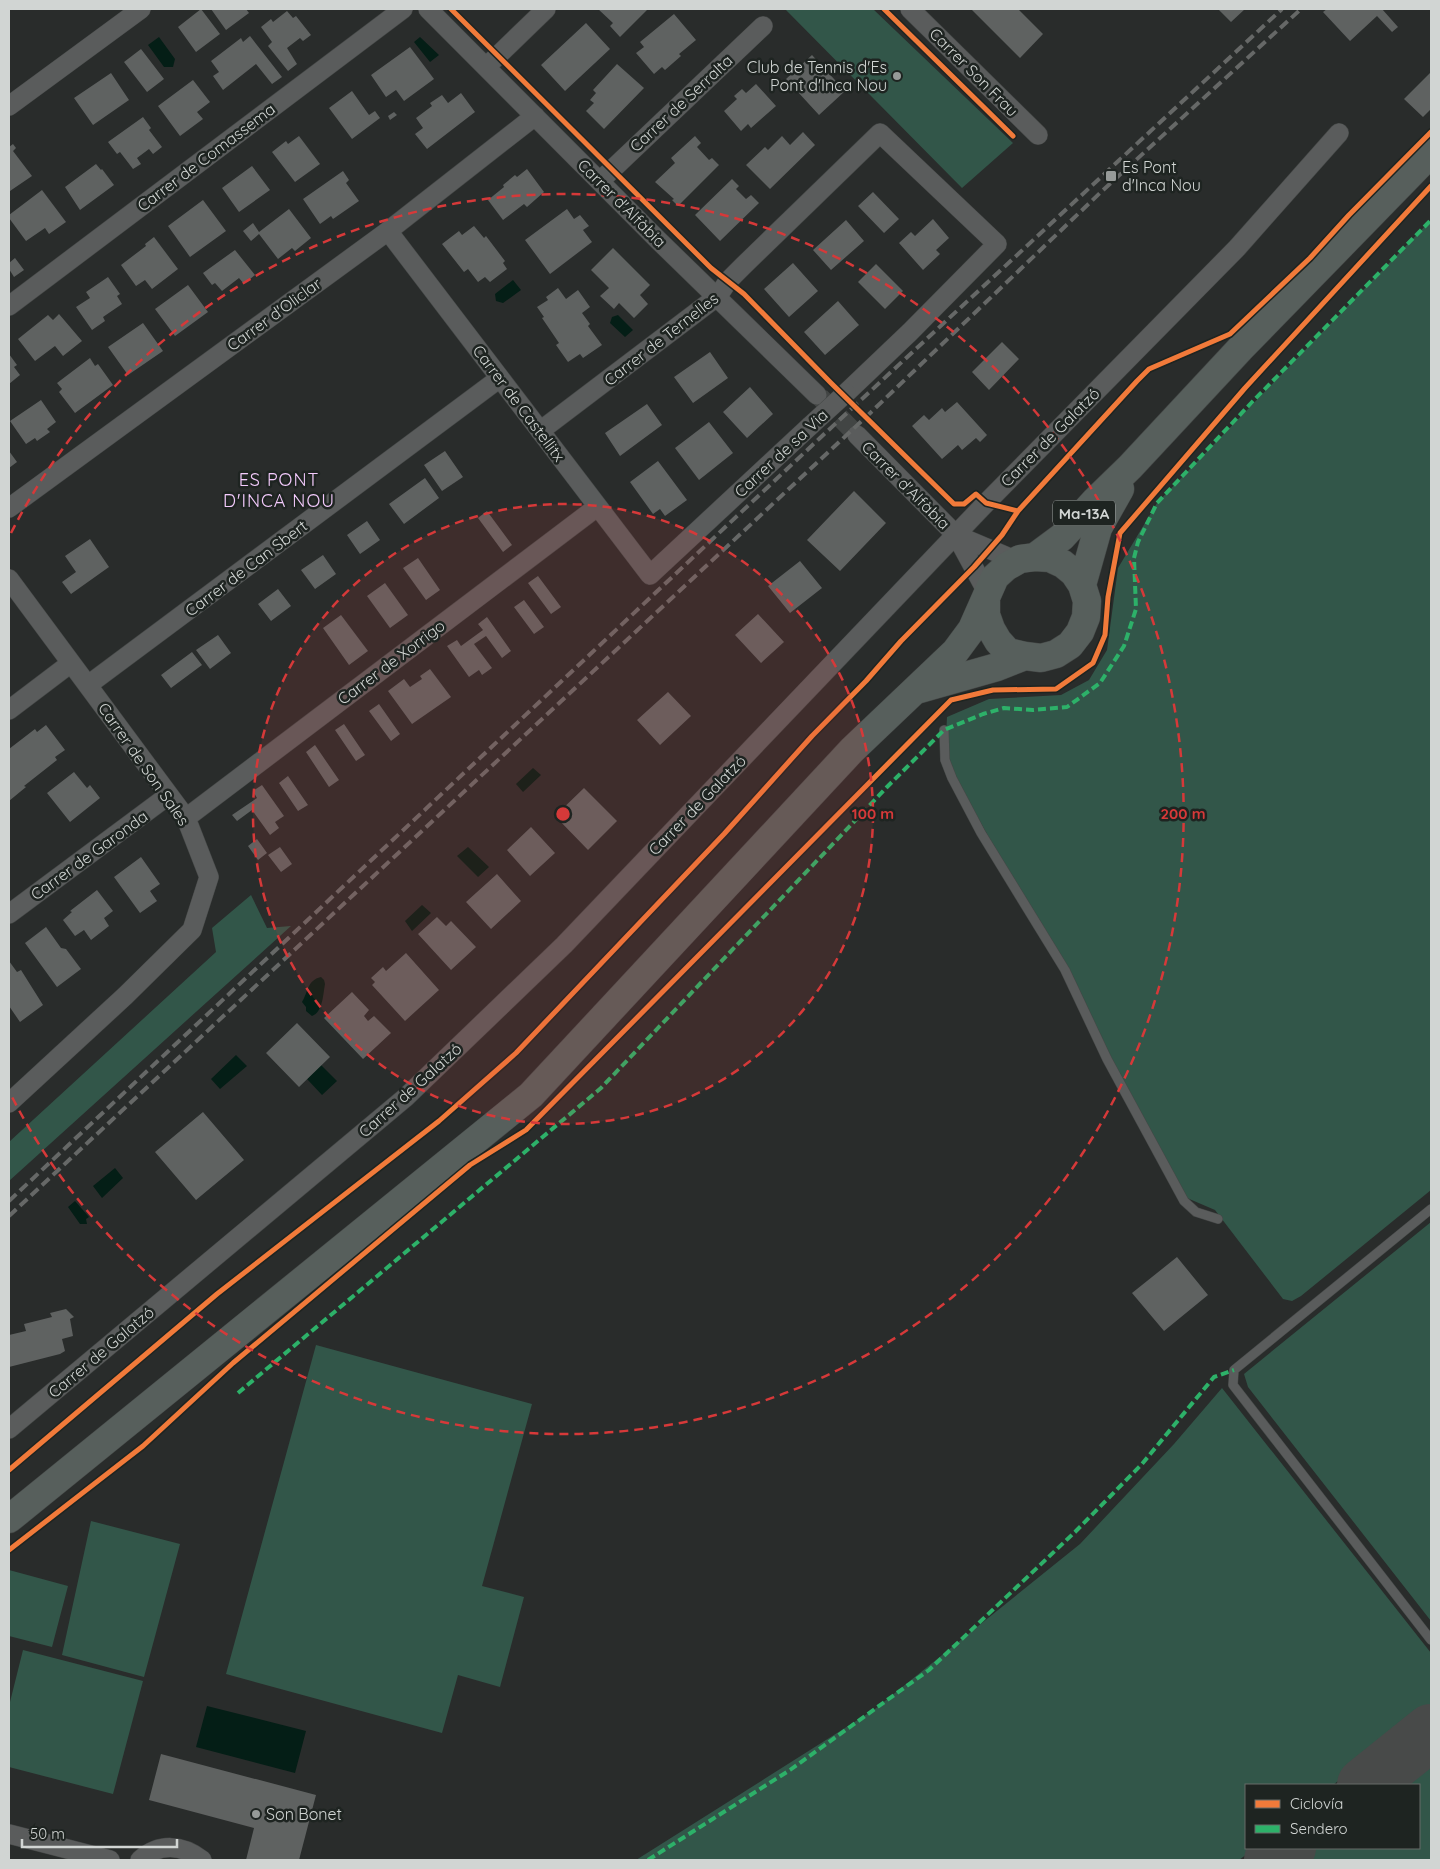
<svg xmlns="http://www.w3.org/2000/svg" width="1440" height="1869" font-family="Quicksand,sans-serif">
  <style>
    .green { fill: #325649 }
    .water { fill: #041e16 }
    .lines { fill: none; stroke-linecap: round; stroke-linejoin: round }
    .taxiway { stroke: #484a49; stroke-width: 56 }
    .building { fill: #5f6261 }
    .minor-tunnel { stroke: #424544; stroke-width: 19; stroke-dasharray: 19 9; stroke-linecap: butt }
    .service-casing { stroke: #444746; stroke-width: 10 }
    .minor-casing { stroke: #444746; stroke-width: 20 }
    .primary-casing { stroke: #444746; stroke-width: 29 }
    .service { stroke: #5a5c5c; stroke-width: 9 }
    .minor { stroke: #5a5c5c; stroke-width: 19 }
    .primary { stroke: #575f5c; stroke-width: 28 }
    .rail { stroke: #666867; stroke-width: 4; stroke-dasharray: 10 5; stroke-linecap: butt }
    .minor-bridge-casing { stroke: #444746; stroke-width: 20; stroke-linecap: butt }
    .minor-bridge { stroke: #5a5c5c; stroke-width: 19 }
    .quiet { stroke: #2db169; stroke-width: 4; stroke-dasharray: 8 4; stroke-linecap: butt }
    .cycleway-casing { stroke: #1e2421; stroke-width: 8 }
    .cycleway { stroke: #f17a3a; stroke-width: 5 }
    .ring { fill: none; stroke: #d63939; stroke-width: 2.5; stroke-dasharray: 9 6 }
    .poi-dot { fill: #969a98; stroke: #1e2421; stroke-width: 2 }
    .labels { text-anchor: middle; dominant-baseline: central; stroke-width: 5; stroke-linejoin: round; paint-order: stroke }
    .shield { fill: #1e2421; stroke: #9ba09e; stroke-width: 1 }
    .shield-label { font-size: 15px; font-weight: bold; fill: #d1d5d3 }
    .poi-label { font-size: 16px; fill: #d1d5d3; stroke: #1e2421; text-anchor: start }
    .street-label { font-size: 16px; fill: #d1d5d3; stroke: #1e2421 }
    .neighbourhood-label { font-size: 18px; letter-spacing: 1px; fill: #f4cbfd; stroke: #1e2421 }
    .centre { fill: #d63939; stroke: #1e2421; stroke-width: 2.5 }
    .ring-label { font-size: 15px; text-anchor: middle; font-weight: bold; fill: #d63939; stroke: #1e2421; stroke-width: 5; stroke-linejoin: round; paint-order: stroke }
  </style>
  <rect width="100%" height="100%" fill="#292c2b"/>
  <path class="green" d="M785,9h88l140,134 -51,45z
    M1431,220v970l-130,106 -9,5 -9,-2 -68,-89 -28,-12 -149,-274 -93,-164 2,-43 42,-18 72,-4 28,-15 18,-30 11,-82 39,-65z
    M251,895l16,33 24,-2 -282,255v-39l207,-190 -4,-24z
    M1431,1222v399l-183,-234 -4,-13z
    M316,1345l216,59 -50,182 42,11 -24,90 -42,-12 -16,58 -216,-59z
    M1222,1388l209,265v54l-98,78h-87v63h9l-16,12h-603l239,-151 205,-165 94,-100z
    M91,1521l89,23 -36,133 -82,-22z
    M9,1570l59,16 -16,61 -43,-11z
    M23,1650l120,31 -30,113 -104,-27v-61z
    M1431,1750v110h-136l15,-12h109v-63h-31z"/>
  <path class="water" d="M159,37l16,22 -2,8h-9l-16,-22z
    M420,37l19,18 -9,7 -16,-20z
    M513,280l8,10 -18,13 -7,-2 -1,-7z
    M618,315l15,15 -8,7 -15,-14 2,-6z
    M533,768l8,7 -18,17 -7,-8z
    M468,847l21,20 -11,10 -21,-21z
    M422,905l9,8 -19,18 -7,-10z
    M321,977l3,3 1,4c-2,10 -2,28 -13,32l-6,-5v-4l-4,-5c6,-9 5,-22 19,-25z
    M236,1055l11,11 -27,23 -9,-10z
    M321,1065l16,16 -15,14 -15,-16z
    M115,1168l8,10 -21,20 -9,-12z
    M75,1201l14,16 -3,2 1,5h-7l-12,-17z
    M207,1706l99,25 -11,42 -99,-26z"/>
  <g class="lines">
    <path class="taxiway" d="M1365,1785l66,-53
      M1272,1860l16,-12"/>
  </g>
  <path class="building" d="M201,9l19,25 -24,18 -18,-25z
    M211,9h35l3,4 -23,17z
    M598,9h50l-28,28 -10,-11 3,-3z
    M971,9h47l25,25 -23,24z
    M1218,9h27l-14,13z
    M1327,9h55l16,18 -6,5 -15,-16 -27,25 -27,-29z
    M287,11l6,7 3,-2 15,19 -8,6 -3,-3 -13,10 10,16 -9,7 -20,-25 4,-4 -11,-15 10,-8 2,3z
    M674,14l22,26 -17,14 2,2 -16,14 -3,-3 -8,7 -18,-21 8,-6 -4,-5z
    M586,23l24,26 -45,42 -24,-26z
    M250,36l32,41 -10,7 -16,-20 -33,26 -10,-14 6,-4 -8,-11 30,-23 2,4z
    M410,47l24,32 -30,22 -8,-11 -10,7 -15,-22z
    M141,49l23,30 -17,13 -23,-30z
    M812,55l33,36 -26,24 -33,-36z
    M617,64l27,24 -40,41 -18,-18 8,-8 -4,-3 6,-7 -3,-3z
    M111,73l18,27 -36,25 -19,-27z
    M1430,73l1,2v34l-8,8 -19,-18z
    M193,80l17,22 -13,10 6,7 -23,17 -22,-30z
    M756,84l20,22 -25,22 -3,-4 -7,7 -17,-20 13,-12 -3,-3 8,-7 4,4z
    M352,91l17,24 6,-4 5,7 -28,21 -23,-31z
    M461,93l14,19 -48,37 -12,-15 8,-6 -7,-10 16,-12 -2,-3 12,-8 6,8z
    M394,112l3,3 -7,5 -2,-4z
    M143,117l8,11 -2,2 13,17 -9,7 -4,-5 -12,9 4,6 -8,5 -13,-17 -3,2 -9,-12z
    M803,132l12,13 -45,44 -24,-24 19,-18 3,3 14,-14 8,9z
    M299,136l21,28 -25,18 -23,-30 14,-11 2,3z
    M695,136l6,7 -4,4 12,13 3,-2 7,7 -41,41 -6,-6 2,-1 -19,-17 20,-19 -4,-5z
    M13,144l3,4 -3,3 19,25 -22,15 -1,-2v-42z
    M96,164l5,6 1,-1 12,16 -34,25 -15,-23z
    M252,166l18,24 -31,22 -17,-24z
    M527,169l17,23 -17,15 -3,-3 -21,16 -15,-20 16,-13 -1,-2 12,-10 2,2z
    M343,171l6,9 -3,3 13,18 -26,18 -2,-3 -11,8 -17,-25z
    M732,179l7,7 -3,3 10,10 5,-4 8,8 -39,38 -25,-26z
    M42,190l24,32 -17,12 -4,-6 -19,13 -17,-23v-3z
    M873,192l26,27 -15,14 -26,-27z
    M203,200l23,31 -36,26 -22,-31z
    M289,209l22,29 -16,13 -3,-3 -14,11 -19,-25 -8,7 -8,-10 10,-8 6,9z
    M567,209l7,10 6,-4 9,11 -6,4 9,12 -42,32 -25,-34z
    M933,219l16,19 -13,12 4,4 -17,16 -24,-27 12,-11 4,4z
    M846,220l18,21 -33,29 -18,-20z
    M474,226l10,12 2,-2 19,25 -2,2 4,6 -17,13 -5,-5 -7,5 -10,-13 -4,3 -22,-28 17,-13 3,4z
    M154,237l24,32 -26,20 -7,-9 -9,6 -15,-21 25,-19 -1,-2z
    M613,248l37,37 -10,10 8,9 -14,14 -15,-15 -5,6 -14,-13 9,-8 -18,-18z
    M235,250l20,25 -11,9 -5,-6 -17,13 -7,-8 -3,2 -9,-12z
    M15,258l9,12 -10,7 -5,-8v-6z
    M793,263l25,28 -29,26 -25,-28z
    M876,264l27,27 -18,18 -27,-27z
    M108,277l12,17 -3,2 5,8 -19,13 2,4 -13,9 -16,-23 14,-9 -4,-6z
    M188,285l20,27 -33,24 -20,-27z
    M558,288l8,11 12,-9 12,17 -8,6 8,11 -2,2 14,19 -19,13 -3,-4 -12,8 -12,-17 3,-2 -17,-25 2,-1 -7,-10 11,-7 -2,-3z
    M838,301l21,24 -34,30 -21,-23z
    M59,314l23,27 -19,15 -8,-10 -20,15 -17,-22 30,-24 5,5z
    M143,323l20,28 -35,24 -20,-28z
    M1002,342l17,17 -30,31 -17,-18z
    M710,352l18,26 -35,25 -19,-26z
    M9,354l8,11 -3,2 6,8 -11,9z
    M90,358l5,8 3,-2 15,21 -38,28 -16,-21 3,-3 -5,-6z
    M750,387l23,27 -26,24 -24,-26z
    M41,400l15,22 -9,7 3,3 -13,9 -2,-3 -9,6 -16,-23z
    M957,402l30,33 -7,7 -4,-4 -14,12 -4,-5 -16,14 -30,-33 12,-11 5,5 13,-12 3,4z
    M647,404l15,21 -42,31 -15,-23z
    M709,422l24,31 -34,27 -24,-32z
    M9,451l8,11 -8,6z
    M445,451l18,26 -21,14 -18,-26z
    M658,461l29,39 -22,16 -5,-7 -7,5 -23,-32z
    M425,478l14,20 -35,26 -15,-20z
    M854,491l32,32 -46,48 -33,-31z
    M487,511l25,34 -9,7 -25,-34z
    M367,521l13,19 -20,14 -13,-19z
    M90,539l19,28 -38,27 -9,-12 14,-10 -11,-16z
    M323,555l13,19 -21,15 -14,-19z
    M418,558l22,32 -14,10 -23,-32z
    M800,561l22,27 -32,25 -22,-27z
    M538,576l23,31 -10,7 -23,-31z
    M385,583l23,32 -18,13 -23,-32z
    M278,589l13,17 -20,15 -13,-17z
    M524,600l20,27 -10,7 -20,-27z
    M758,614l26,28 -23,21 -26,-28z
    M341,615l27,36 -19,14 -26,-37z
    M487,617l24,34 -9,7 -16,-22 -12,8 18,24 -10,7 -3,-5 -10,7 -22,-31 10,-6 4,6 22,-16 -5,-6z
    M218,635l13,18 -21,16 -14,-19z
    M192,652l10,13 -31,23 -10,-13z
    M430,669l21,28 -39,27 -24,-33 16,-12 6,8 12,-8 -2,-3z
    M668,692l23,24 -31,29 -23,-25z
    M379,704l21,30 -9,7 -22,-30z
    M344,724l21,31 -9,6 -21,-31z
    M46,725l19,25 -10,7 2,3 -33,26 2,1 -17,14v-52l26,-20 2,3z
    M315,745l24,35 -10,7 -23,-35z
    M74,772l13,16 3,-3 10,13 -30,24 -23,-29z
    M288,776l20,29 -10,6 -19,-28z
    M262,785l22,31 -9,6 4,6 -9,7 -18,-25 -15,11 -5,-6 25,-17 -4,-7z
    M584,788l33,33 -29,29 -33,-34z
    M531,827l24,26 -25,23 -23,-26z
    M257,839l10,14 -9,7 -10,-14z
    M280,847l12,17 -11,8 -13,-17z
    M141,857l19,27 -10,7 7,10 -17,12 -26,-36z
    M497,874l24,27 -30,28 -25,-27z
    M97,890l16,21 -9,7 5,8 -18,14 -7,-10 -9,6 -12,-16 9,-8 -2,-1z
    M437,917l9,9 5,-5 25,26 -25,23 -33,-36z
    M46,927l15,21 5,1 15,20 -24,18 -32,-44z
    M406,953l33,37 -34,31 -33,-36 3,-3 -4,-4 12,-11 3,4z
    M9,961l8,11 4,-2 22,35 -23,17 -11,-16z
    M352,992l17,18 -5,6 4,5 6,-5 17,17 -28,26 -39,-41z
    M297,1023l33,34 -31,30 -33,-34z
    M203,1112l41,48 -48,40 -41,-48z
    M1177,1257l31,38 -44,36 -32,-38z
    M66,1309l8,8 -4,2 3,17 -11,3 3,12 -5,3 -51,13v-32l17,-4 -2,-7 28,-7 -2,-4z
    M161,1754l155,41 -17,65h-53l8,-32 -105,-28z"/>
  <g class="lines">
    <path class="minor-tunnel" d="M820,397l37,38"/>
    <defs>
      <path id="service" d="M944,730l1,30 7,18 29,55 84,137 42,89 77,142 12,11 22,7
        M1431,1209l-197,161 -1,15 198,255"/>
      <path id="minor" d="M428,9l230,231 159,155
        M910,9l128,126
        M486,67l60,-58
        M9,106l132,-97
        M600,181l163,-155
        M388,231l262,344 160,-149
        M9,306l394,-297
        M540,431l178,-135 10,-15 15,-15 137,-133 117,111 -87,88 -64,61
        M857,435l99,100 32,59
        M9,508l379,-277 147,-115
        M956,535l61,26
        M9,579l177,239 23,59 -17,53 -67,66 -116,107
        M88,685l412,-307
        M9,710l62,-47
        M186,818l411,-311
        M9,914l160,-119
        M9,1429l397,-332 158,-152 422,-442 251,-255 102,-115
        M9,1834l101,26
        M140,1860c19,-17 42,-16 62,0"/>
      <path id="primary" d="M1035,557l27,-20 33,-36 35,-34 110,-118 191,-196
        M1082,585l16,-57 22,-39
        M916,690l81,-23 28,-11
        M9,1519l522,-424 321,-345 103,-98 17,-23 23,-52 11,-10 14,-8 15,-2 15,1 13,6 11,9 8,12 5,16 -1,16 -6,15 -10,13 -14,9 -15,4 -16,-2 -17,-4 -10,-11 -7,-12 -5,-14v-14"/>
    </defs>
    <use href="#service" class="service-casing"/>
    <use href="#minor" class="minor-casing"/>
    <use href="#primary" class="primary-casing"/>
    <use href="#service" class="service"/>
    <use href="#minor" class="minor"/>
    <use href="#primary" class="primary"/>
    <path class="rail" d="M9,1201l811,-763 462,-429
      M9,1216l857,-799 235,-225 200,-183"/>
    <defs>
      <path id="minor-bridge" d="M810,426l36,-33"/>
    </defs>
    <use href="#minor-bridge" class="minor-bridge-casing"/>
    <use href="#minor-bridge" class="minor-bridge"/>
    <path class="quiet" d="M238,1393l363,-305 286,-301 57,-57 39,-16 21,-6 29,2 34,-3 33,-24 24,-37 12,-37 -2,-51 4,-16 19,-39 96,-102 178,-181
      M648,1860l142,-90 139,-100 146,-138 67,-68 72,-87 20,-7"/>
    <defs>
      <path id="cycleway" d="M451,9l260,259 33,26 87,89 123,121h10l12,-10 10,9 32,8
        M884,9l129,127
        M9,1470l208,-176 222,-173 77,-68 208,-219 88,-98 54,-55 35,-40 73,-74 28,-32 16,-24 119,-130 12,-12 81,-35 80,-76 39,-43 82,-83
        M9,1550l134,-104 90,-83 237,-198 56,-35 425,-430 42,-10 63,-1 37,-26 12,-28 3,-38 12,-64 125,-145 186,-202"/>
    </defs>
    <use href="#cycleway" class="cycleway-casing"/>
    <use href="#cycleway" class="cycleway"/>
  </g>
  <circle cx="563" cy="814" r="310" fill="#d63939" fill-opacity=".12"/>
  <g class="ring">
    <circle cx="563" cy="814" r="310"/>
    <path d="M11 533A620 620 0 1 1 11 1095"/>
  </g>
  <g class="poi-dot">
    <circle cx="897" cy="76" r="5"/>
    <rect x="1105" y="170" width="12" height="12" rx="2.5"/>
    <circle cx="256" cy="1814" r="5"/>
  </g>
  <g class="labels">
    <rect class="shield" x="1053" y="500.5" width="62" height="25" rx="4"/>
    <g class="shield-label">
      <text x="1084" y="513">Ma-13A</text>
    </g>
    <g class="poi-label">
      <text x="887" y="67" text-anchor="end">Club de Tennis d'Es<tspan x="887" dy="18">Pont d'Inca Nou</tspan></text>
      <text x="1122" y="167">Es Pont<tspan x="1122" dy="18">d'Inca Nou</tspan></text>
      <text x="266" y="1814">Son Bonet</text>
    </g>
    <g class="street-label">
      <text transform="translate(974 72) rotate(45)">Carrer Son Frau</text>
      <text transform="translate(681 103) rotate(-43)">Carrer de Serralta</text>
      <text transform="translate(206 157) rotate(-37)">Carrer de Comassema</text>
      <text transform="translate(622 203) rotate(45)">Carrer d'Alfàbia</text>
      <text transform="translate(274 314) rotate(-36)">Carrer d'Oliclar</text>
      <text transform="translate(661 339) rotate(-38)">Carrer de Ternelles</text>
      <text transform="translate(519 403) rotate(53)">Carrer de Castellitx</text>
      <text transform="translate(1050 437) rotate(-45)">Carrer de Galatzó</text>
      <text transform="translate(781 453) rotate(-43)">Carrer de sa Via</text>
      <text transform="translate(906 485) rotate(45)">Carrer d'Alfàbia</text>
      <text transform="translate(246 568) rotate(-37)">Carrer de Can Sbert</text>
      <text transform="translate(391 662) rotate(-37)">Carrer de Xorrigo</text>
      <text transform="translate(144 764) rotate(55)">Carrer de Son Sales</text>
      <text transform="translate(697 805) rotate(-46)">Carrer de Galatzó</text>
      <text transform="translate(89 855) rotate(-36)">Carrer de Garonda</text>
      <text transform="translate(410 1090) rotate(-42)">Carrer de Galatzó</text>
      <text transform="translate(101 1352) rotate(-40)">Carrer de Galatzó</text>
    </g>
    <g class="neighbourhood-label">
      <text x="279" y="479">ES PONT<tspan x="279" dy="21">D'INCA NOU</tspan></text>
    </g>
  </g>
  <circle cx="563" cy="814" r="8" class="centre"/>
  <g class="ring-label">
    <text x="873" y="819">100 m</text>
    <text x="1183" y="819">200 m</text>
  </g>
  <rect width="1440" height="1869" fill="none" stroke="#d1d5d3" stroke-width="20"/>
  <rect x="1245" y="1784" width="175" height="65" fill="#1e2421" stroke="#666b68"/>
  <rect x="1255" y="1800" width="25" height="8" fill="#f17a3a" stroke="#666b68"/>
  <text x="1290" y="1809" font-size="15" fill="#d1d5d3">Ciclovía</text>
  <rect x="1255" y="1825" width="25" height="8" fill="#2db169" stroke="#666b68"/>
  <text x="1290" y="1834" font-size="15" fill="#d1d5d3">Sendero</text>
  <path d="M22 1839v8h155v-8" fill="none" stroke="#d1d5d3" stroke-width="2.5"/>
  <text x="30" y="1839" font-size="15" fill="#d1d5d3" stroke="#1e2421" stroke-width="4" paint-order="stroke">50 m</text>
</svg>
